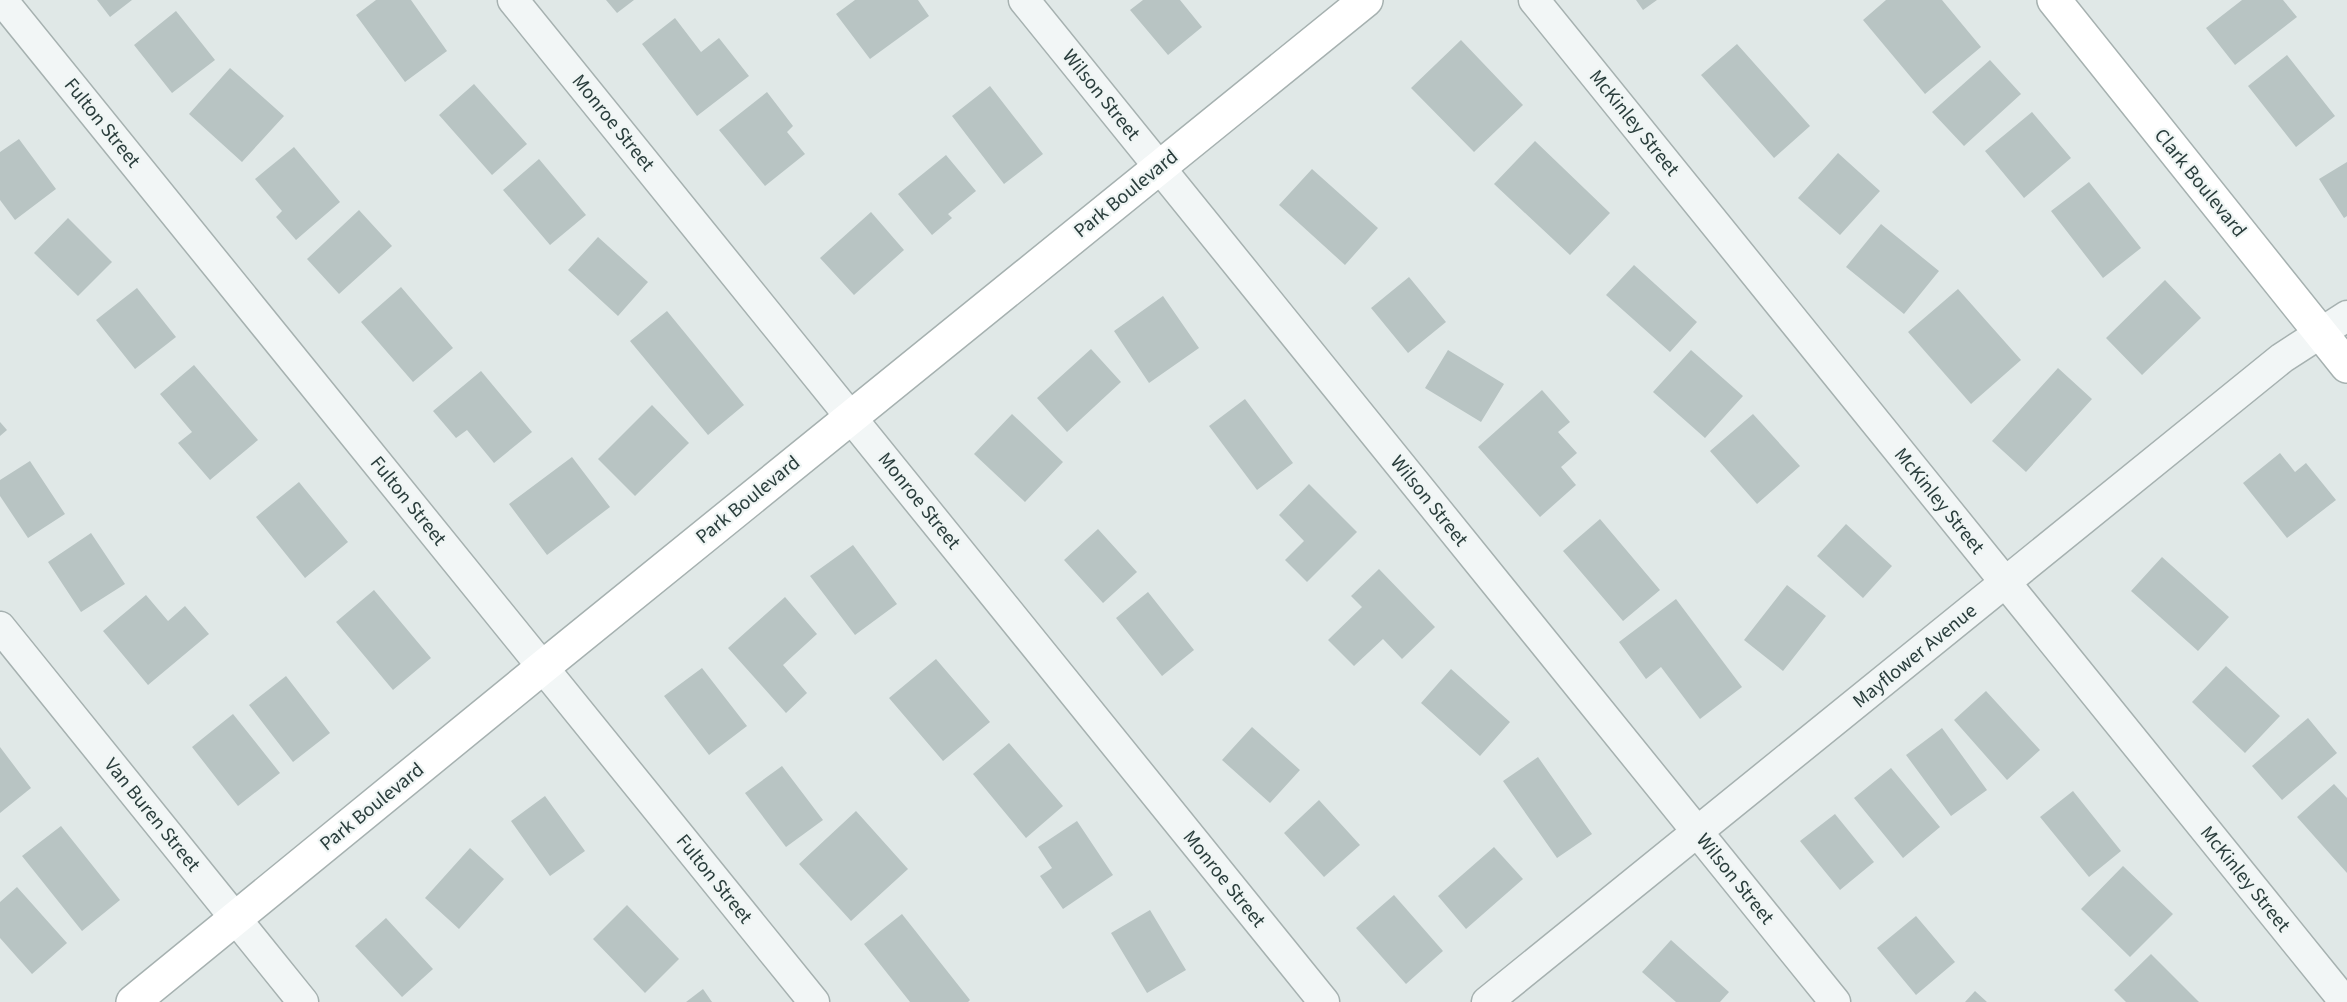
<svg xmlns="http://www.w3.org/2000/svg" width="2347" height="1002" font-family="'Source Sans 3',sans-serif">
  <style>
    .building { fill: #b8c4c3 }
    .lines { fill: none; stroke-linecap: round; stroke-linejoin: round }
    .street-casing { stroke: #a6b1b0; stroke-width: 33 }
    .secondary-casing { stroke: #a6b1b0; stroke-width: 36 }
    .street { stroke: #f2f6f6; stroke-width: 30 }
    .secondary { stroke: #fff; stroke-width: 33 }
    .labels { text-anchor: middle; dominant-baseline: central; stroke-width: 4.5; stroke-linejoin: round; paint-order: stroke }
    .street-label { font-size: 20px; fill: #2a3d3c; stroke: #eff5f4 }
  </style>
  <rect width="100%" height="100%" fill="#e0e8e7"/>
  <path class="building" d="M97,0h35l-22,17z
    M376,0h35l36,51 -42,31 -49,-67z
    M606,0h28l-17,13z
    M855,0h63l11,16 -59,43 -34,-45z
    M1143,0h37l22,27 -34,28 -38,-45z
    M1636,0h21l-14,10z
    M1886,0h56l39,47 -56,47 -62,-74z
    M2242,0h41l14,17 -62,48 -29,-37z
    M176,11l39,49 -43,33 -38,-48z
    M675,18l26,34 18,-14 30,38 -52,40 -55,-72z
    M1461,40l62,65 -49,47 -63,-64z
    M1737,44l73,82 -36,32 -73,-83z
    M2287,55l48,61 -39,31 -48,-61z
    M1990,60l31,34 -57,52 -32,-34z
    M230,68l54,48 -42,46 -53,-48z
    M474,84l53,60 -35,31 -53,-60z
    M990,86l53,68 -39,30 -52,-68z
    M767,92l26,34 -6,6 18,22 -40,32 -46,-56z
    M2032,112l39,46 -47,40 -39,-47z
    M19,139l37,50 -41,31 -15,-20v-48z
    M1535,141l75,72 -40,42 -76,-71z
    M294,147l46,55 -44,38 -20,-23 6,-6 -27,-32z
    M1838,153l42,38 -40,44 -42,-37z
    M946,155l30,36 -28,23 4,4 -20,17 -34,-41z
    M539,159l47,56 -36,30 -47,-55z
    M2347,162v54l-3,2 -25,-39z
    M1312,169l66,59 -33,37 -66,-60z
    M2089,182l52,66 -38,30 -52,-67z
    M359,210l33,36 -53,48 -32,-35z
    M871,212l33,38 -50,45 -34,-37z
    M68,218l44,44 -34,34 -44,-43z
    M1881,224l58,47 -35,43 -58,-47z
    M598,237l50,45 -30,34 -50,-46z
    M1634,265l63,57 -27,30 -64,-57z
    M1409,277l37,45 -38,31 -37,-45z
    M2165,280l36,38 -59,57 -36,-37z
    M401,287l52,61 -40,34 -52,-60z
    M137,288l39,49 -41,32 -39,-49z
    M1958,289l63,71 -50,44 -63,-72z
    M1163,296l36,52 -50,35 -35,-52z
    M667,311l77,94 -36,30 -78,-94z
    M1091,349l30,33 -54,50 -30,-34z
    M1448,350l56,34 -23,38 -56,-34z
    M1691,350l52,46 -38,42 -52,-46z
    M194,365l64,75 -48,40 -32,-37 14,-11 -32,-38z
    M2058,368l34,31 -66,73 -34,-31z
    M481,371l51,61 -38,31 -27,-33 -11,8 -23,-27z
    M1542,390l28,32 -12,10 19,21 -16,14 15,18 -36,32 -62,-70z
    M1245,399l48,64 -36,27 -48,-64z
    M652,405l37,38 -54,53 -37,-37z
    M1012,414l51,48 -38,40 -51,-48z
    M1753,414l47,52 -43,38 -47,-53z
    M0,422l7,8 -7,6z
    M2280,453l15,19 11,-9 30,37 -49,38 -44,-55z
    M572,457l38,50 -63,48 -38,-51z
    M30,461l35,53 -37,24 -28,-42v-16z
    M299,482l49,60 -43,36 -49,-61z
    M1309,484l48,48 -50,50 -22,-22 19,-19 -25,-26z
    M1600,519l60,71 -37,31 -60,-70z
    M1846,524l46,42 -29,32 -46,-42z
    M1098,529l39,43 -34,31 -39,-43z
    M91,533l34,51 -44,28 -33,-50z
    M853,545l44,59 -42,31 -45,-59z
    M2162,557l67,60 -31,34 -67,-60z
    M1379,569l56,58 -33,32 -19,-20 -29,27 -26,-26 34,-33 -11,-11z
    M1787,585l39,31 -43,55 -39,-31z
    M374,590l57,68 -38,32 -57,-68z
    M1148,592l46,58 -32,26 -46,-58z
    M146,595l22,26 17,-15 24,28 -61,51 -45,-54z
    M785,597l32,37 -34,31 24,28 -21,20 -58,-65z
    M1676,599l66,88 -42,32 -39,-52 -15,12 -27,-37z
    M936,659l54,63 -47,39 -54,-63z
    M2226,666l54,50 -35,37 -53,-51z
    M702,668l45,58 -38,29 -45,-59z
    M1451,669l59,53 -30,34 -59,-53z
    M286,676l44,57 -37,29 -44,-57z
    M1986,691l54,59 -33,30 -53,-60z
    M233,714l47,59 -42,33 -46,-59z
    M2308,718l29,35 -55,47 -30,-34z
    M1252,727l48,43 -30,33 -48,-43z
    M1942,728l45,62 -36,26 -45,-61z
    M1009,743l54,63 -37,32 -53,-64z
    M0,747l31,41 -31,25z
    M1538,757l54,77 -35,24 -54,-77z
    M782,766l41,54 -37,27 -41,-54z
    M1891,768l49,59 -37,31 -49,-60z
    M2334,784l13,14v75l-50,-56z
    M2073,791l48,60 -32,26 -49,-60z
    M545,796l40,55 -35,25 -39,-55z
    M1319,800l41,45 -36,32 -40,-44z
    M856,811l52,58 -57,52 -52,-57z
    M1835,814l39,48 -34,28 -40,-49z
    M1077,821l36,54 -50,34 -23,-33 12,-8 -14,-21z
    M61,826l59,74 -38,31 -60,-75z
    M1494,847l29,32 -57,50 -28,-33z
    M470,848l34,31 -45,50 -34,-31z
    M2123,866l50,48 -43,43 -49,-48z
    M17,887l50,56 -35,31 -32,-36v-36z
    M1394,895l49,56 -37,33 -50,-56z
    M627,905l52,54 -34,34 -52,-54z
    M1150,910l36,60 -39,23 -36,-60z
    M902,914l68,86 -2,2h-58l-46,-58z
    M1916,916l39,46 -39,33 -39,-47z
    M386,918l47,51 -31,28 -47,-51z
    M1671,940l58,52 -9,10h-44l-34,-30z
    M2151,954l48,48h-73l-12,-12z
    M703,989l9,13h-26z
    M1975,991l12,11h-22z"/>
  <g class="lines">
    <defs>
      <path id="street" d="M2,0l812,1002
        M513,0l811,1002
        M1024,0l811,1002
        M1534,0l811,1002
        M0,627l303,375
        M1487,1002l795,-644 65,-42"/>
      <path id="secondary" d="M2054,0l293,366
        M133,1002l410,-335 823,-667"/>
    </defs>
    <use href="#street" class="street-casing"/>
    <use href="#secondary" class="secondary-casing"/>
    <use href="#street" class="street"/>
    <use href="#secondary" class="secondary"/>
  </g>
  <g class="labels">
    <g class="street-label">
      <text transform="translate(1101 95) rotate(51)">Wilson Street</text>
      <text transform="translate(102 123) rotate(51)">Fulton Street</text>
      <text transform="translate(613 123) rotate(51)">Monroe Street</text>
      <text transform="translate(1634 123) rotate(51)">McKinley Street</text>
      <text transform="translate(2200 183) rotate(51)">Clark Boulevard</text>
      <text transform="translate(1126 194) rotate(-39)">Park Boulevard</text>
      <text transform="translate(748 500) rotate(-39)">Park Boulevard</text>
      <text transform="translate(408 501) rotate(51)">Fulton Street</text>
      <text transform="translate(919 501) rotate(51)">Monroe Street</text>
      <text transform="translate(1429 501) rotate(51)">Wilson Street</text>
      <text transform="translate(1939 501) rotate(51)">McKinley Street</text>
      <text transform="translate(1915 656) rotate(-39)">Mayflower Avenue</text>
      <text transform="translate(372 807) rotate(-39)">Park Boulevard</text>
      <text transform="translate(152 815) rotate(51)">Van Buren Street</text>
      <text transform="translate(714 879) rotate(51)">Fulton Street</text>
      <text transform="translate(1224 879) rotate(51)">Monroe Street</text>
      <text transform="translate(1735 879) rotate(51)">Wilson Street</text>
      <text transform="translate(2245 879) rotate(51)">McKinley Street</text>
    </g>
  </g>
</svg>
